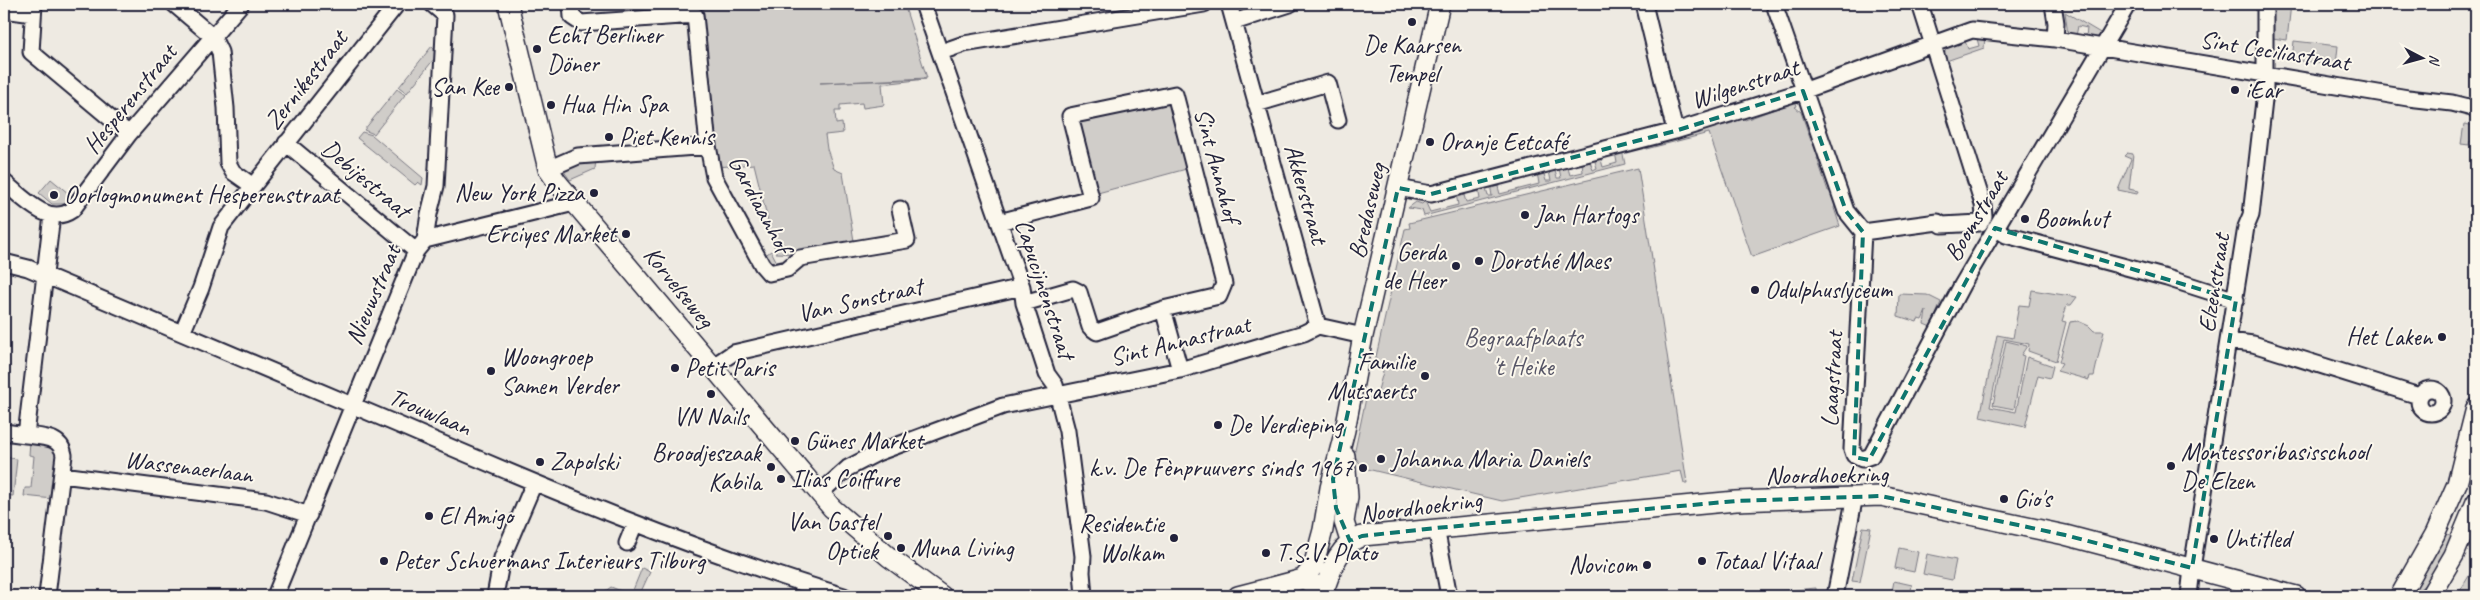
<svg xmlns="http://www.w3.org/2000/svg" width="2480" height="600" font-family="Caveat,sans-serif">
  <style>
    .green { fill: #d0cdc9; stroke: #797882 }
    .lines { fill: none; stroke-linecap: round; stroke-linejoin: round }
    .minor-casing { stroke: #22223b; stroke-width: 19 }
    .tertiary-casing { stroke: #22223b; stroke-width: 22 }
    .minor { stroke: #fbf7ec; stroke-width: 15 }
    .tertiary { stroke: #fbf7ec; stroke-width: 19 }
    .marked { fill: none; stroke: #0f766e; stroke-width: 4; stroke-dasharray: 10 6; stroke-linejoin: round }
    .poi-dot { fill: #22223b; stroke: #fbf7ec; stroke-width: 2 }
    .labels { text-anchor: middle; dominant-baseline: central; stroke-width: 4; stroke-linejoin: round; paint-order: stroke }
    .poi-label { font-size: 25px; fill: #22223b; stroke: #fbf7ec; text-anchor: start }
    .street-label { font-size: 25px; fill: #22223b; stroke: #fbf7ec }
    .park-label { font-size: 25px; fill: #565566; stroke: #fbf7ec }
  </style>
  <rect width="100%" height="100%" fill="#eeeae2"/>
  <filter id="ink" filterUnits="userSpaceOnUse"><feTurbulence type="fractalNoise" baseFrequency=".02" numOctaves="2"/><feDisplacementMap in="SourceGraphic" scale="10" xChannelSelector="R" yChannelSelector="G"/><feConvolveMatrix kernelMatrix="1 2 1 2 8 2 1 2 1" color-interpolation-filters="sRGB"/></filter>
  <g filter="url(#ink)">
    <path class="green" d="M703,4h201l23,74 -107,5 106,-4 -44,5 2,21 -21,3 -1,-5 -22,2v6h-5l1,13 6,-1 1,10 -18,2 2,14 7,20 9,4 11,68 -6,1v4l-50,8c-12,13 -24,21 -34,2l7,-5 8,15v-2h7l11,-10 -21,-1 -22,-89 -37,3z
      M2272,4h19l-4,36 -15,-2z
      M2065,12l37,22 -3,5 -13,-2 1,-9 -9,-2 -2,10 -8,-1z
      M1976,35l9,1 -1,12 -38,13 -2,-7 3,-7 18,-6 3,8 11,-3z
      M2294,41l44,5 -2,19 -44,-5z
      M432,46l6,8 -31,39 -8,-6z
      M397,89l8,6 -31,39 -10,-4z
      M1794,97l3,9 -2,1 6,5 10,29 5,2 5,13 -4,2 11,33 5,-1 6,8 -5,10 6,18 -88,31 -43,-124 -63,16 -1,-5 88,-21v-5l9,-2 3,4 41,-15z
      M1172,98l18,70 -96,26 -19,-75z
      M2464,124l12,2v16l-6,-1 -1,4 -8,-1z
      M362,132l10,3 51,43 -1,7 -4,-3 -3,3 -58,-47z
      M1622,150l3,14 -201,52 -2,-6 -14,-2 8,-6 6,2 3,-3 5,11 28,-7 -2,-12 7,-1 3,10 14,-3 -2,-11 7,-2 3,10h4l-2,-12 7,-1 3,11 39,-10 -2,-12 6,-1 3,10h5l-2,-10 5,-3 3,10h4l-2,-10 8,-3 3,10 13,-3 -1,-10 7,-3 4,11 4,-2 -3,-10 6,-2 3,11 14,-4 -2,-11z
      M2127,153l6,1 -4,35 9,2 -1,3 -19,-4 13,-31 -7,-3z
      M596,158l-1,11 -25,11 -9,-13z
      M1638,168l49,315h-3l-3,-12 -179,30 -139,-33 -9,-13 12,-57 8,-1 3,-3 6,-22 -3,-10 -5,-1 30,-132 5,-1 -1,-5z
      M51,179l23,19 -6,6h-16l-13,-11z
      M2032,290l45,7 -6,8h-4l-5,16 4,1 -10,39 -28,-10 1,-7 -25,-5 -14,68 26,5 11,-55 26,9 -3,12 -12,-3 -13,52 -45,-10 17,-82 16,3 6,-33 10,1z
      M1899,294l28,1 14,7 -10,25 -7,-3 2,-13 -4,9 -4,-1 -1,3 -19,-6z
      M2078,321l11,5 5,5h10l-10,45h-4l-1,4 -32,-9 5,-8 -3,-1 11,-40z
      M2006,341l21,5 -6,9 3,1 -10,53 -21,-4z
      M30,441l20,3 7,8 -4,47 -29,-3 1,-8h6l3,-32 -5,-1z
      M4,457l13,2 -4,37 -9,-1z
      M1863,527l8,1 -11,54 -8,-1z
      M2442,532l13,5 -29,47 -14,11z
      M1899,548l19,4 -4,20 -19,-4z
      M1927,554l29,6 -4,20 -29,-6z
      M2476,564v32h-19z
      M642,568l8,4 -11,24h-24l-11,-4 7,-5 20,8z
      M1894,581l18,4 -2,11h-19z
      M1816,588v8h-84z"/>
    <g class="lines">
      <defs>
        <path id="minor" d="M34,4l-3,48 98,82
          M174,4l39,33 7,15 6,56 2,55 5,9 20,14 -32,41 -20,61 -19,45
          M571,4l1,13 9,6 114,-8 13,131
          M923,4l99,283 2,16 23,71 8,11 12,46 16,125 -1,16 2,24
          M1229,4l89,322
          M1644,4l31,127
          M1774,4l72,207 17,21
          M1920,4l63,200 1,13 -4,6 -38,2 -4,-3 -75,10 -11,217 2,6 8,4 9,-3 91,-171 166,-281
          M2053,4l3,19 -1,16
          M4,10l29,4
          M1234,22l56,-18
          M941,52l23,-8 240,-40
          M1256,104l72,-21 10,37
          M286,143l130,108
          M548,169l30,-13 130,-10 6,31 48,88 7,8 18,-4 13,-11 107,-18 -7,-31
          M4,182c18,15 44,45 68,28l57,-76 112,-130
          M253,186l144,-182
          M1398,188l33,6 244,-63 128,-40 169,-61 83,9 353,59 44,5 24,6
          M999,222l92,-24 -21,-82 105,-22 49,190 -5,12 -56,13 -66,23 -7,-5 -11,-35 -6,-3 -49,14
          M1995,228l11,7 161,43 69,22
          M425,240l149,-37
          M4,262l24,6c124,52 248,104 371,157 146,63 293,125 445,171
          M1163,309l17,61
          M2229,341l24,3 166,52
          M712,367l21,-14 289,-66
          M2419 401a12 12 0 1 1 24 0a12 12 0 1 1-24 0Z
          M4,432l22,3
          M62,475l204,26 43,14
          M819,494l29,-26 29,-15 126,-47 177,-36 124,-37 14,-7 45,10
          M1436,528l13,68
          M627,543l8,-20
          M47,596l17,-141c-3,-19 -22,-18 -38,-20l26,-220
          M275,596l141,-345 9,-11 4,-26 7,-28 9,-171 -13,-11
          M495,596l7,-38 32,-75
          M1835,596l20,-100
          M2189,596l3,-28 54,-341 5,-12 14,-123v-88"/>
        <path id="tertiary" d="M508,4l40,165 9,13 275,326 57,49 53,39
          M1345,456l3,41 -4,25 6,19
          M1303,579l10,-12 10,-37 7,-42 15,-58 18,-94 77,-332
          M1238,596l65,-17 11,5
          M1322,596c9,-24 14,-49 40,-60l374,-35 145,-5 184,39 231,61
          M2400,596l35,-62 22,-50 19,-76
          M2430,596l24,-41 22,-53"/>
      </defs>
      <use href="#minor" class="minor-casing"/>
      <use href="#tertiary" class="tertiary-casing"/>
      <use href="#minor" class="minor"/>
      <use href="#tertiary" class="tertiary"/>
    </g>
  </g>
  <path class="marked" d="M1803,91l43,120 17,21 -9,225 15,3 126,-232 241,72 -44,268 -127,-33 -184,-39 -145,5 -300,27 -74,8 -12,5 -14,-33 -3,-29 65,-291 33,6 244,-63z"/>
  <g class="poi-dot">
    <circle cx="1412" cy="22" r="5"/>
    <circle cx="537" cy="49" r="5"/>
    <circle cx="509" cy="87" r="5"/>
    <circle cx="2235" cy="90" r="5"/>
    <circle cx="551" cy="105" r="5"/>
    <circle cx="609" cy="137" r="5"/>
    <circle cx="1430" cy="142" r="5"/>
    <circle cx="594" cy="193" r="5"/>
    <circle cx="54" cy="195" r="5"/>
    <circle cx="1525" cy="215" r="5"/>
    <circle cx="2025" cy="219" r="5"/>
    <circle cx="626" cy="234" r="5"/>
    <circle cx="1479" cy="261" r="5"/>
    <circle cx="1456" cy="266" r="5"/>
    <circle cx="1755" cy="290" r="5"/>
    <circle cx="2442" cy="337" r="5"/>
    <circle cx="675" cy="368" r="5"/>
    <circle cx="491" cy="371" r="5"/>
    <circle cx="1425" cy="376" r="5"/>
    <circle cx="711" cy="394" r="5"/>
    <circle cx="1218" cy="425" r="5"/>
    <circle cx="795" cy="441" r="5"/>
    <circle cx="1381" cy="459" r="5"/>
    <circle cx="540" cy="462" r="5"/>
    <circle cx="2171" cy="466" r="5"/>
    <circle cx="771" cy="467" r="5"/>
    <circle cx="1363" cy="468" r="5"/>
    <circle cx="781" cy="479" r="5"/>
    <circle cx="2004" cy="499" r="5"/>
    <circle cx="429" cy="516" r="5"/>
    <circle cx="888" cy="536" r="5"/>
    <circle cx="1174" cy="538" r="5"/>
    <circle cx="2214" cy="539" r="5"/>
    <circle cx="901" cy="548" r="5"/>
    <circle cx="1266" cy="553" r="5"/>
    <circle cx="384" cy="561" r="5"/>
    <circle cx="1702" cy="561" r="5"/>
    <circle cx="1647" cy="565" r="5"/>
  </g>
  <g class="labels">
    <g class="poi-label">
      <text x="547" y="35">Echt Berliner<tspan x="547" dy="29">Döner</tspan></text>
      <text x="1412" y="45" text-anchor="middle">De Kaarsen<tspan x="1412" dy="29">Tempel</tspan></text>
      <text x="499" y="87" text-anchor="end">San Kee</text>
      <text x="2245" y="90">iEar</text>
      <text x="561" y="105">Hua Hin Spa</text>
      <text x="619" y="137">Piet Kennis</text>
      <text x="1440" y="142">Oranje Eetcafé</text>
      <text x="584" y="193" text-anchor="end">New York Pizza</text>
      <text x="64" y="195">Oorlogmonument Hesperenstraat</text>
      <text x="1535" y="215">Jan Hartogs</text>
      <text x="2035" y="219">Boomhut</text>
      <text x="616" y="234" text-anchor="end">Erciyes Market</text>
      <text x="1446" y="252" text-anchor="end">Gerda<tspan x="1446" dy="29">de Heer</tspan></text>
      <text x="1489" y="261">Dorothé Maes</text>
      <text x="1765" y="290">Odulphuslyceum</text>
      <text x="2432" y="337" text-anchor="end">Het Laken</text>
      <text x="501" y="357">Woongroep<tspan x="501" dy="29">Samen Verder</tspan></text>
      <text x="1415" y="362" text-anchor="end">Familie<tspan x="1415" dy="29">Mutsaerts</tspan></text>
      <text x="685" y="368">Petit Paris</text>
      <text x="711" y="417" text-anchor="middle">VN Nails</text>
      <text x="1228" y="425">De Verdieping</text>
      <text x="805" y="441">Günes Market</text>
      <text x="2181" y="452">Montessoribasisschool<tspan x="2181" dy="29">De Elzen</tspan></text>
      <text x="761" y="453" text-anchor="end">Broodjeszaak<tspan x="761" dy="29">Kabila</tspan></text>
      <text x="1391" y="459">Johanna Maria Daniels</text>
      <text x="550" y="462">Zapolski</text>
      <text x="1353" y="468" text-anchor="end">k.v. De Fènpruuvers sinds 1967</text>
      <text x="791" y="479">Ilias Coiffure</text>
      <text x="2014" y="499">Gio's</text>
      <text x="439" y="516">El Amigo</text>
      <text x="878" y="522" text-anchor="end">Van Gastel<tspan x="878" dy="29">Optiek</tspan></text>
      <text x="1164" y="524" text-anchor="end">Residentie<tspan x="1164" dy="29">Wolkam</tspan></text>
      <text x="2224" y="539">Untitled</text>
      <text x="911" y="548">Muna Living</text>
      <text x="1276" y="553">T.S.V. Plato</text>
      <text x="394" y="561">Peter Schuermans Interieurs Tilburg</text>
      <text x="1712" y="561">Totaal Vitaal</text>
      <text x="1637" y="565" text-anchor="end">Novicom</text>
    </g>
    <g class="street-label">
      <text transform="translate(2275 51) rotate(9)">Sint Ceciliastraat</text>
      <text transform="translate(306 80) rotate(-52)">Zernikestraat</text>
      <text transform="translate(1745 84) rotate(-18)">Wilgenstraat</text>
      <text transform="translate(130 99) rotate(-51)">Hesperenstraat</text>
      <text transform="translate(1217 165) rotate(75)">Sint Annahof</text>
      <text transform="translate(366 179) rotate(40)">Debijestraat</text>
      <text transform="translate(1306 194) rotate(74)">Akkerstraat</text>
      <text transform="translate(760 204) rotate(62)">Gardiaanhof</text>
      <text transform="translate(1367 211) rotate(-77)">Bredaseweg</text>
      <text transform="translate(1976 216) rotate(-59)">Boomstraat</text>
      <text transform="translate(2214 283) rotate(-81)">Elzenstraat</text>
      <text transform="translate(679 287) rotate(51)">Korvelseweg</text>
      <text transform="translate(1045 289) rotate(72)">Capucijnenstraat</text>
      <text transform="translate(373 295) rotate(-67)">Nieuwstraat</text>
      <text transform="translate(860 300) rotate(-13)">Van Sonstraat</text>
      <text transform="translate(1180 341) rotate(-14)">Sint Annastraat</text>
      <text transform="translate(1832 379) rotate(-87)">Laagstraat</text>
      <text transform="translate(430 412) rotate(23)">Trouwlaan</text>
      <text transform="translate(189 467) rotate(7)">Wassenaerlaan</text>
      <text transform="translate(1827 475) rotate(-1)">Noordhoekring</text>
      <text transform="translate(1421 507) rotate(-7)">Noordhoekring</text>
    </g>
    <g class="park-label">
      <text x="1523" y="338">Begraafplaats<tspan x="1523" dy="29">'t Heike</tspan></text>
    </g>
  </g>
  <rect width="2480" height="600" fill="none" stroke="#fbf7ec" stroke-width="20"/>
  <rect x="10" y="10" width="2460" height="580" fill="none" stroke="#22223b" stroke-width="2" filter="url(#ink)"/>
  <g transform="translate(2422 58) rotate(96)" stroke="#fbf7ec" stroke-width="4" paint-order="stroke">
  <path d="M0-4L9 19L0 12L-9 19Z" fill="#22223b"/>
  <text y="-8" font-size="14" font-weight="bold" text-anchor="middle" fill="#22223b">N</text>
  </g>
</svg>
